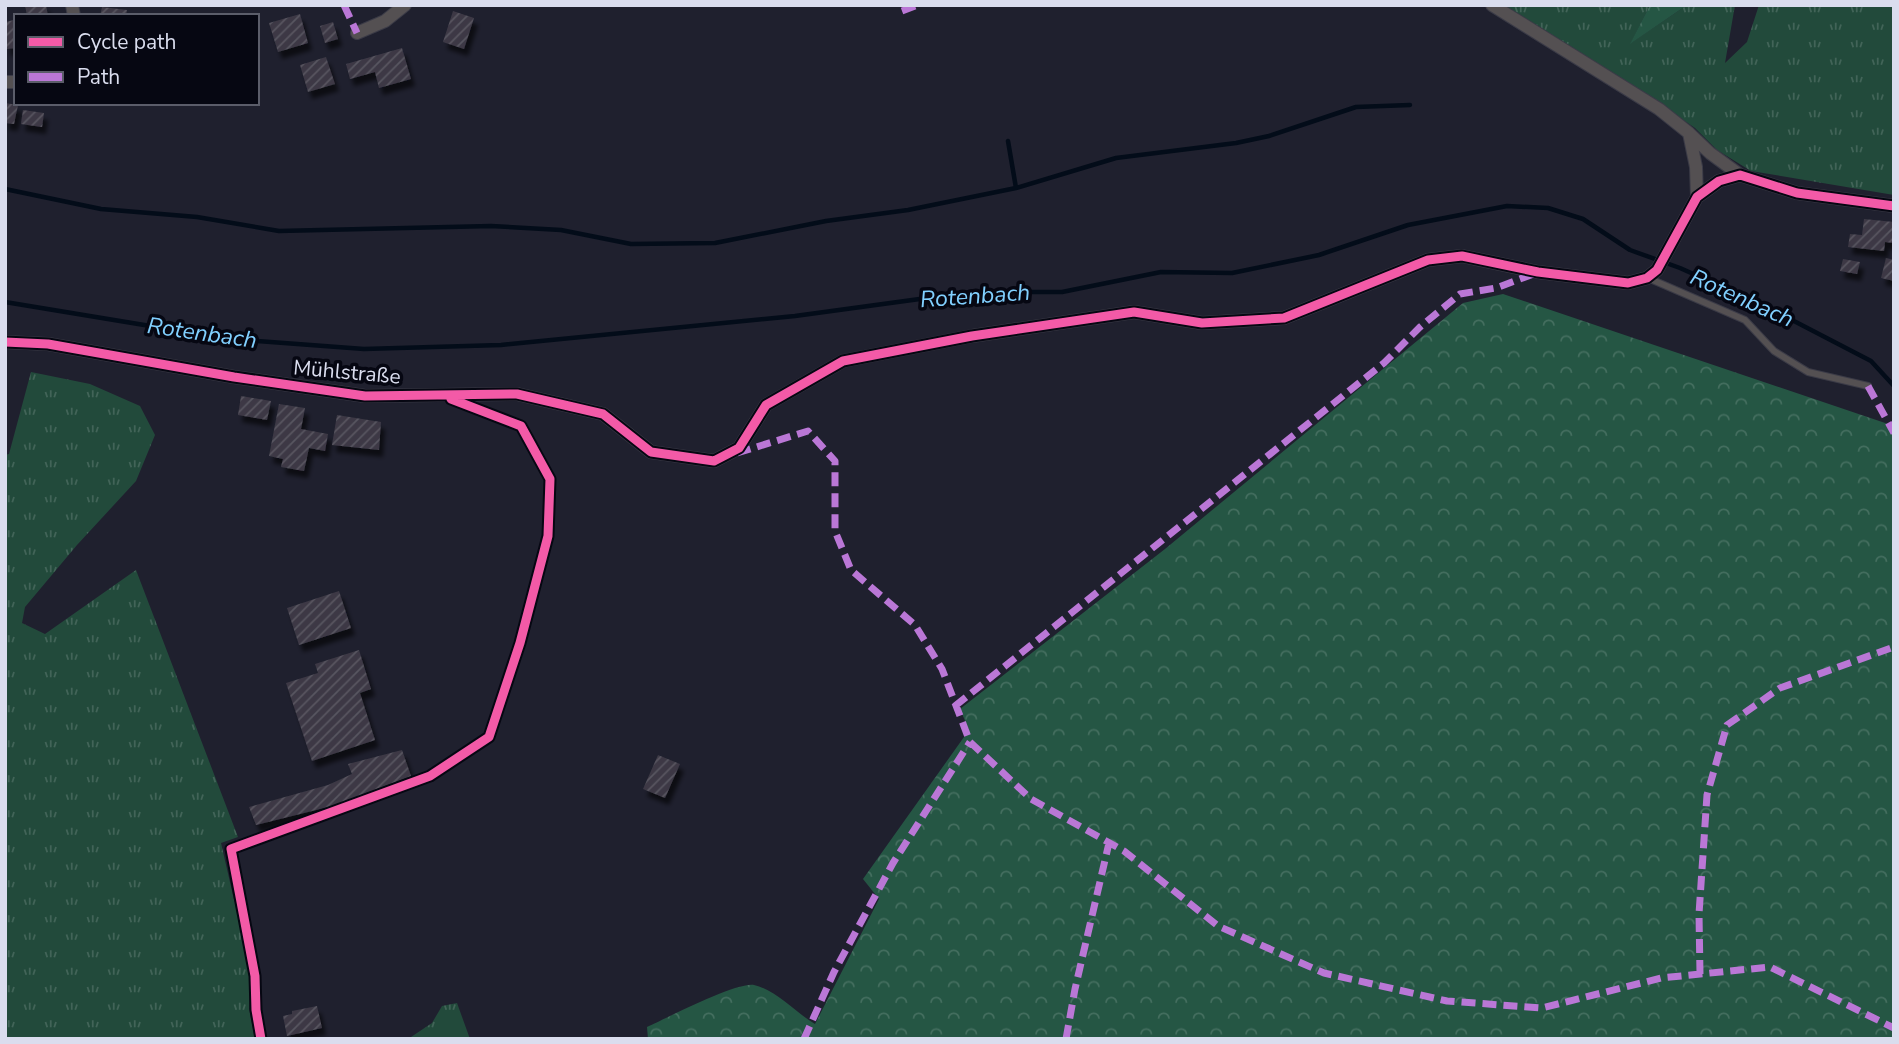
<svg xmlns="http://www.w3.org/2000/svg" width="1899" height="1044" font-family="'Nunito Sans',sans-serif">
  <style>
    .grass { fill: url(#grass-tufts) }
    .forest { fill: url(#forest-crowns) }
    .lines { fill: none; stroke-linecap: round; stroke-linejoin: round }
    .stream { stroke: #030c19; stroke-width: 4.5 }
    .building { fill: url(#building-hatch); filter: url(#shadow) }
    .lane-casing { stroke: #3b3b47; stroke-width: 8 }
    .street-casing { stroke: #3b3b47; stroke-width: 14 }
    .lane { stroke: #545052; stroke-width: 6 }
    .street { stroke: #545052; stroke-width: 12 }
    .quiet { stroke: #ba77d6; stroke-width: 7; stroke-dasharray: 14 7; stroke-linecap: butt }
    .cycleway-casing { stroke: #060712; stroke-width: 13 }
    .cycleway { stroke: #f35aa7; stroke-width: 9 }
    .labels { text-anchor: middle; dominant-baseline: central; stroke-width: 7; stroke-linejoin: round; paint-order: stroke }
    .street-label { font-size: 21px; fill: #daddee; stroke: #060712 }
    .water-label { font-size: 23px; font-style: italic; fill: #81d0ff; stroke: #060712 }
  </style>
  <defs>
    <pattern id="grass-tufts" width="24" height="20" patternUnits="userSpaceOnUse" patternTransform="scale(1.75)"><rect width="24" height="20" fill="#224a3b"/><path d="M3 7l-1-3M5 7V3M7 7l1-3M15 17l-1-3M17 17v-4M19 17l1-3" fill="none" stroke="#426458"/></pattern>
    <pattern id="forest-crowns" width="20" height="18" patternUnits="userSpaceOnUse" patternTransform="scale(1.75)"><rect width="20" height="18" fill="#255644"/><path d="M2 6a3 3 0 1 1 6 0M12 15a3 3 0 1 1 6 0" fill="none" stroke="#446e5f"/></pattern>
    <pattern id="building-hatch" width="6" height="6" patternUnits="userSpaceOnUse" patternTransform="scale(1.75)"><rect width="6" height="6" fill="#3c3945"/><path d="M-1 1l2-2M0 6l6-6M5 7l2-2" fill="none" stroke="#585560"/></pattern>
    <filter id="shadow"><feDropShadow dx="4" dy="7" stdDeviation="2" flood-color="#0009"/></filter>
  </defs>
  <rect width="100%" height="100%" fill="#1f202e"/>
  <path class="grass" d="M1500,5h150l-19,38 56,-38h48l-10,58 22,-21 12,-37h135v190l-143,-24 -34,-21 -22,-22 -47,-32z
    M31,372l59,12 50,22 15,29 -19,46 -59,64 -52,62 -3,16 23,11 91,-64 102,267 -17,6 30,131 -2,35 6,30h-250v-584l4,-1z
    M457,1003l13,36h-62l24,-16 10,-17z"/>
  <path class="forest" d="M1650,5h37l-57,39z
    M1503,294l391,132v613h-1246l-1,-12c20,-9 89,-45 107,-42 22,5 42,28 61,39l64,-125 -16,-20 106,-149 -9,-21 205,-160 298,-246z"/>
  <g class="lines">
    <path class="stream" d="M1008,141l8,47
      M5,189l96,20 96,8 82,14 212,-5 70,4 70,14 84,-1 111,-22 82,-11 108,-22 100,-30 120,-15 33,-7 87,-29 54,-2
      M5,302l224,37 135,10 137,-4 294,-29 176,-24h91l99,-20 71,1 87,-18 89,-30 99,-19 41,2 35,11 47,31 50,18 87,39 104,54 23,25"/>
  </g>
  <path class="building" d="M25,5h21l2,11h-21z
    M102,7l25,3 -1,6h-26z
    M453,11l21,7 -10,31 -21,-7z
    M300,14l8,29 -30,9 -9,-29z
    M14,20l2,28 -9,1 -2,-27z
    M333,22l5,17 -13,4 -5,-17z
    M402,48l9,31 -32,9 -4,-16 -25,7 -4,-15z
    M326,57l9,27 -27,8 -8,-27z
    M5,103l13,2 -4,19 -9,-1z
    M23,110l21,3 -2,14 -21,-3z
    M1864,219l30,3v21l-9,-1 -1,9 -36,-4 2,-13 12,1z
    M1886,258l8,2v21l-13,-3z
    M1843,259l17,3 -3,12 -17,-3z
    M241,396l30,5 -4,19 -29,-5z
    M279,404l26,4 -4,21 27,5 -3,17 -16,-3 -5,23 -23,-4 2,-8 -14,-3z
    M337,415l44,7 -2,28 -47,-5z
    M339,591l12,37 -52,17 -12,-37z
    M359,650l12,39 -11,4 15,47 -63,21 -26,-78 32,-10 -3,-9z
    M402,750l9,26 -79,30 -76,19 -7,-18 79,-22 24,-11 -4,-10z
    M658,755l22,9 -15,34 -22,-9z
    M317,1006l5,22 -35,8 -4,-20 9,-2v-3z"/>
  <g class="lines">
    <defs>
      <path id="lane" d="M1648,278l97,42 29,31 34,21 60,14"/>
      <path id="street" d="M72,5l2,11
        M1492,5l167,104 30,24 7,34 1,30
        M357,33l28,-12 20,-16
        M5,82h11
        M1689,133l21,20 30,22
        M5,342l43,2 186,33 131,19 152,-2 86,20 48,38 63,9 25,-13 27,-43 77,-44 129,-25 162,-24 68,11 82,-5 144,-58 34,-4 76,16 90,11 19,-5 10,-8 40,-73 22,-16 21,-6 57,18 97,13"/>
    </defs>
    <use href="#lane" class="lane-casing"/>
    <use href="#street" class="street-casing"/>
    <use href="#lane" class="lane"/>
    <use href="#street" class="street"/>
    <path class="quiet" d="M344,5l13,28
      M902,11l16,-6
      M1868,386l26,47
      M737,453l71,-22 27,30v70l16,39 64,55 27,44 28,73 61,57 93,52 94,75 106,47 123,28 95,7 119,-30 109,-11 124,61
      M955,706l429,-343 36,-36 40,-33 36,-6 40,-15
      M1700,974l-1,-60 8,-119 20,-70 53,-37 114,-41
      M804,1039l30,-67 59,-109 77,-121
      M1066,1039l9,-50 34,-146"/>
    <defs>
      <path id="cycleway" d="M5,342l43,2 186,33 131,19 152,-2 86,20 48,38 63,9 25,-13 27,-43 77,-44 129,-25 162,-24 68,11 82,-5 144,-58 34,-4 76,16 90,11 19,-5 10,-8 40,-73 22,-16 21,-6 57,18 97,13
        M261,1039l-5,-29 -1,-34 -24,-127 199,-73 59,-39 31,-94 28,-107 2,-57 -29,-53 -70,-27"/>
    </defs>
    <use href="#cycleway" class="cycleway-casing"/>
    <use href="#cycleway" class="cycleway"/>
  </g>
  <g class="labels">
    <g class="street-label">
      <text transform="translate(347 372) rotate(5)">Mühlstraße</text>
    </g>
    <g class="water-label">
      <text transform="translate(975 296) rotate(-4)">Rotenbach</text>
      <text transform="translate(1742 298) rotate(24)">Rotenbach</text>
      <text transform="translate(202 333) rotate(8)">Rotenbach</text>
    </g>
  </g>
  <rect width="1899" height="1044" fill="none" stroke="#daddee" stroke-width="14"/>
  <rect x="14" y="14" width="245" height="91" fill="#060712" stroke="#5b5d6a" stroke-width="2"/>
  <rect x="28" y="37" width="35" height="10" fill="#f35aa7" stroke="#5b5d6a" stroke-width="2"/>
  <text x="77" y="49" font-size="21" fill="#daddee">Cycle path</text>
  <rect x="28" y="72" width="35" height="10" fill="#ba77d6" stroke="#5b5d6a" stroke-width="2"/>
  <text x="77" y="84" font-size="21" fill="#daddee">Path</text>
</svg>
